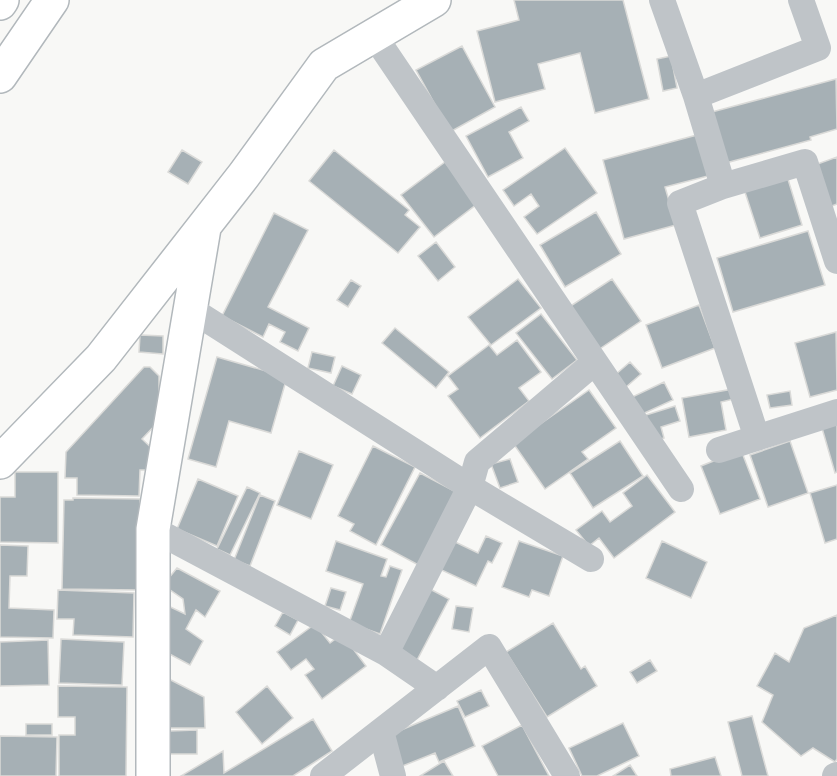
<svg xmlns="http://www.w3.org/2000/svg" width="837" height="776" font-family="Poppins,sans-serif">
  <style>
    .building { fill: #a6b0b5; stroke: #dadad8; stroke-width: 1.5 }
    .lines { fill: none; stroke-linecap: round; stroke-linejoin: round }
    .secondary-casing { stroke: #b2b8bc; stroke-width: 36 }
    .street { stroke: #bfc4c8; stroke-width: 26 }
    .secondary { stroke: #fff; stroke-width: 33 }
  </style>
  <rect width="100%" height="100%" fill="#f8f8f6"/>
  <path class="building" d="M514,0h109l26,99 -54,14 -15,-60 -42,11 7,25 -50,13 -18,-71 42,-11z
    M462,46l33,61 -45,25 -34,-62z
    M671,56l6,32 -14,3 -6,-32z
    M836,79l1,50 -27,8 1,3 -89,24 -14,-51z
    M521,107l8,14 -20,11 14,26 -35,19 -22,-41z
    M697,135l11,41 -43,11 11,38 -52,14 -21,-79z
    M565,148l32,45 -60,41 -13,-17 15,-11 -8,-12 -17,12 -11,-16z
    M182,150l20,12 -14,22 -20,-12z
    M334,150l75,60 -4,5 15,12 -22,26 -89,-72z
    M837,157v47l-10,4 -15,-42z
    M445,162l32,42 -43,33 -33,-42z
    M787,176l15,49 -42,13 -16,-49z
    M596,212l25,42 -56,33 -25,-42z
    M274,213l34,17 -40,77 41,21 -11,23 -18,-9 5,-10 -16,-8 -6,13 -41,-21z
    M808,231l17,54 -92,27 -16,-54z
    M436,242l19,25 -17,14 -20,-25z
    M518,279l23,29 -50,37 -23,-28z
    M612,279l29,42 -43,29 -29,-43z
    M351,280l10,6 -13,21 -11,-7z
    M699,305l16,43 -53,20 -16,-43z
    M541,314l36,46 -25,19 -36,-46z
    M395,328l54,44 -13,16 -54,-45z
    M836,332l1,58 -27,7 -15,-54z
    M140,335l23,1v18l-24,-2z
    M517,340l24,32 -22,16 10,13 -49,37 -32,-42 10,-7 -10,-13 41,-31 8,10z
    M312,352l23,5 -4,16 -23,-5z
    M217,357l70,20 -16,56 -42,-12 -13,46 -28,-8z
    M630,362l11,12 -15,13 -11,-12z
    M342,366l19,9 -9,19 -19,-8z
    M144,367h6l9,9v45l-17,18 16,15v16h-18l-1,26 -62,-1v-17h-12l1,-26z
    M664,382l9,18 -35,16 -8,-18z
    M733,389l1,10 -13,3 5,28 -37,7 -7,-39z
    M589,390l27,38 -34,24 6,7 -43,30 -32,-46z
    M790,391l2,14 -22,3 -3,-13z
    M675,406l5,15 -19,6 3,11 -10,3 -8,-26z
    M837,424v48l-2,1 -13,-45z
    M620,441l23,35 -50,32 -23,-35z
    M790,441l18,52 -40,14 -18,-52z
    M373,446l42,21 -39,78 -26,-14 4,-7 -16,-8z
    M741,450l19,49 -40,15 -19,-48z
    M299,451l34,14 -22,54 -34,-14z
    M510,459l8,23 -18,6 -9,-24z
    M15,472h43v71l-58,-1v-45h15z
    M420,473l42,22 -38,73 -43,-23z
    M647,475l28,37 -61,46 -15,-20 -10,8 -13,-16 26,-19 8,11 22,-16 -9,-13z
    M198,479l40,17 -21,50 -40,-17z
    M837,485v54l-12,4 -15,-50z
    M247,487l13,6 -30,62 -13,-6z
    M260,495l15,6 -25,65 -16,-6z
    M73,498l67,1 -2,91 -76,-1 2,-89h9z
    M486,536l16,7 -10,20 -4,-2 -12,25 -41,-19 14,-28 29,14z
    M336,541l51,18 -6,17 5,1 4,-11 12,4 -22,64 -31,-11 14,-39 -37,-13z
    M519,541l44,15 -14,40 -17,-6 -3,7 -27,-10z
    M662,541l45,21 -16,36 -45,-20z
    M0,545l28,1 -1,30h-17l-1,32 45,2 -1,28 -53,-1z
    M177,568l43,23 -15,26 -9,-7 -10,19 17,12 -13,24 -28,-15 -2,-48 25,12 -2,-15 -20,-14z
    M331,588l15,4 -6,18 -15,-4z
    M428,588l21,11 -33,63 -20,-11z
    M58,590l76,3 -1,44 -60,-2 1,-16h-17z
    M456,606l17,2 -4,24 -17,-3z
    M283,612l15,8 -8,15 -15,-9z
    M837,615v144l-2,3 -22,-14 -12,8 -39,-34 11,-27 -16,-9 18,-33 14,9 15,-34z
    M553,623l28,46 4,-3 12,20 -50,31 -41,-65z
    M315,624l15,19 12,-9 24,32 -44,33 -17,-24 9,-6 -8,-10 -15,11 -14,-18z
    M61,639l63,3 -2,43 -63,-2z
    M48,640l1,45 -49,1v-44z
    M650,660l7,11 -20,12 -7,-11z
    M163,676l41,21 1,31h-42z
    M58,686l69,1 -1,89h-67v-41h16v-18h-17z
    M267,686l26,32 -31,26 -26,-32z
    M481,690l8,16 -24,11 -8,-16z
    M458,706l17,40 -36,16 -4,-9 -35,14 -13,-31z
    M752,716l16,60h-26l-14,-54z
    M313,719l19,32 -39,25h-112l42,-25 1,22z
    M623,723l16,33 -42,20h-15l-13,-28z
    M26,724h26v11h-26z
    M522,725l27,51h-51l-16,-30z
    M197,730v24h-28v-23z
    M0,736l57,1 -1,39h-56z
    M715,757l6,19h-50l-1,-7z
    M444,761l9,15h-33z
    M630,765l7,11h-24z"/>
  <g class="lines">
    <defs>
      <path id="secondary" d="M0,3l2,-3
        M0,76l52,-76
        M0,462l101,-104 143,-183 80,-110 110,-65
        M153,776v-247l51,-301"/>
    </defs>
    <use href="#secondary" class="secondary-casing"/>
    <path class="street" d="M662,0l34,96 122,-48 -17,-48
      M373,34l308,455
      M696,96l27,90
      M192,310l278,177 121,72
      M757,438l-77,-235 43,-17 82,-24 32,99
      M719,450l118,-38
      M153,529l233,124 51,35
      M386,653l84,-166 7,-25 118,-100
      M381,731l12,45
      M323,776l166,-129 78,129
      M835,776l2,-1"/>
    <use href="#secondary" class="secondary"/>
  </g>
</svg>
